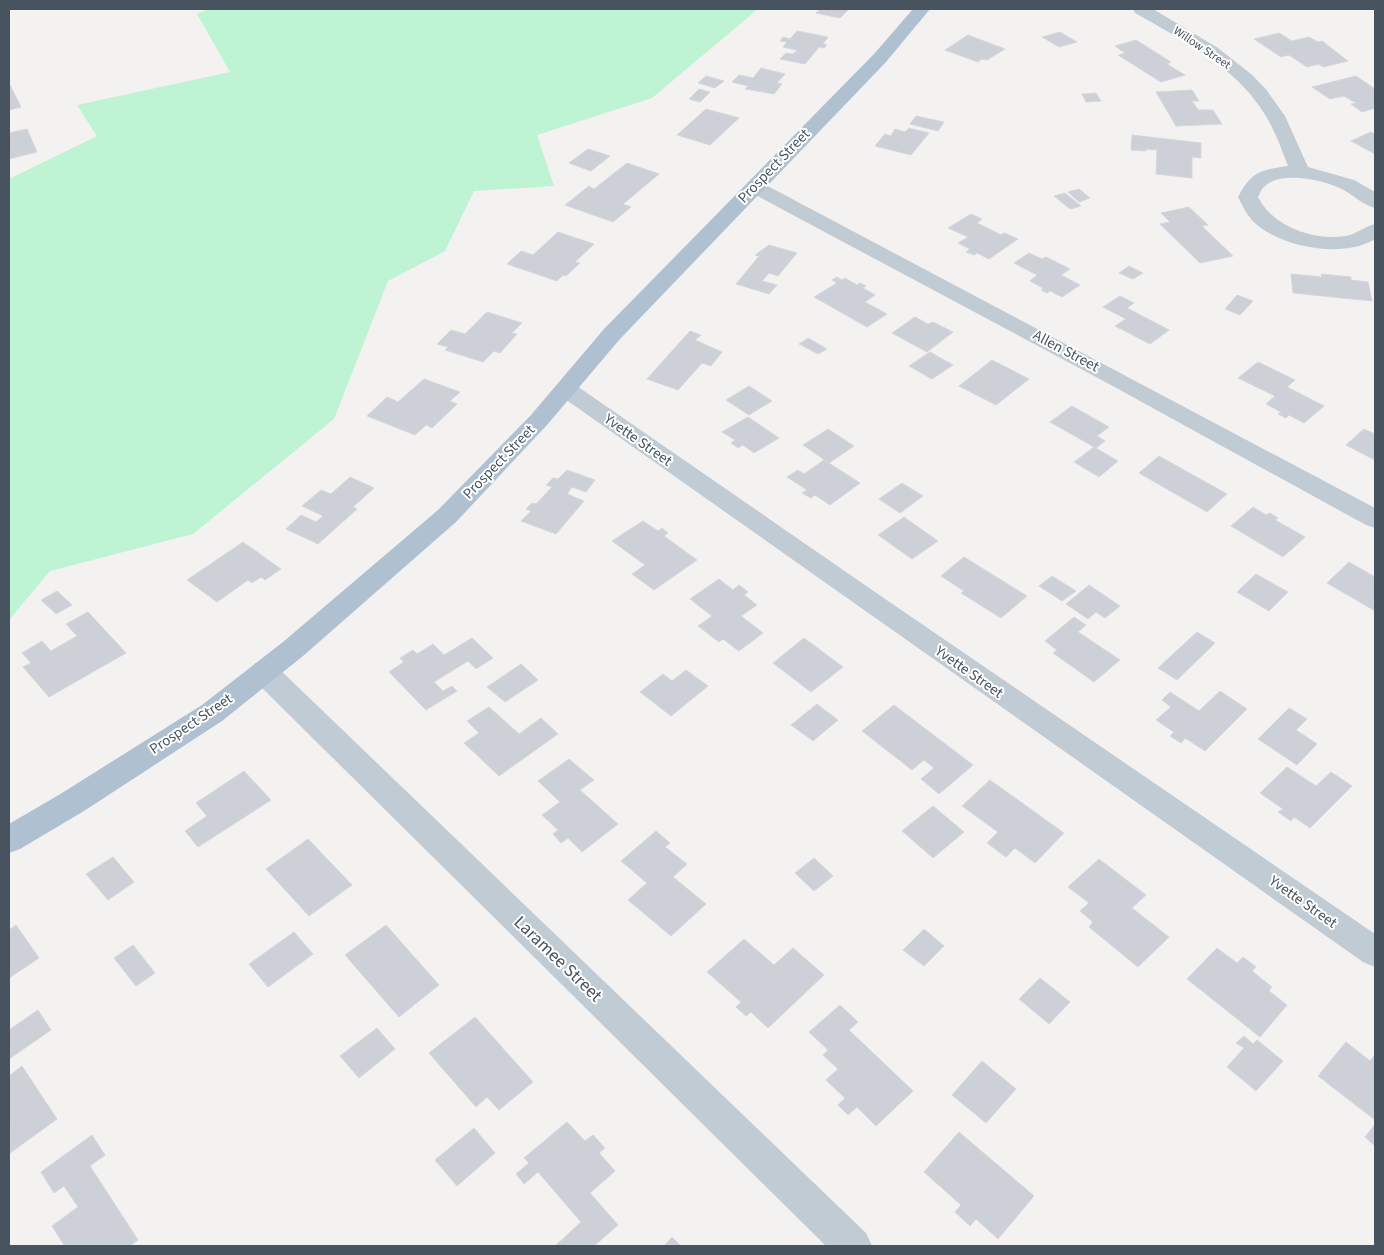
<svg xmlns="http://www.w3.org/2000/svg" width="1384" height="1255" font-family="'Source Sans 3',sans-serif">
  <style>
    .green { fill: #bef3d3 }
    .building { fill: #cdd0d6; stroke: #d5d7dd }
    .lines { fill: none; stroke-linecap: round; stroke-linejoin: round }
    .minor { fill: #c1cbd4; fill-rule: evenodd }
    .major { fill: #afc0d1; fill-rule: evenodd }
    .labels { text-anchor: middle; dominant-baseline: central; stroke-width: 4; stroke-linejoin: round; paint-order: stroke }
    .far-street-label { font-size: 12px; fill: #475460; stroke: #fff }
    .street-label { font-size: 15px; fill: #475460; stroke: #fff }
    .near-street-label { font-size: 18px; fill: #475460; stroke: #fff }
  </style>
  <rect width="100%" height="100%" fill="#f4f1f1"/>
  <path class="green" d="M208,9h550l-106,89 -115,37 17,51 -80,5 -29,60 -57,30 -54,138 -141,115 -143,37 -41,49v-441l88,-43 -20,-31 153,-33 -33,-58z"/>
  <path class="building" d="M821,9h28l-9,9 -24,-5z
    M797,31l31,6 -5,7 4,1 -3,3 -5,-1 -14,17 -25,-5 6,-6 7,1 4,-4 -14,-3 4,-5 -7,-1 3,-4 7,2z
    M1060,32l17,10 -18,5 -17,-10z
    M1279,33l13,8 17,-4 9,5 4,-1 26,20 -25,6 -4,-3 -12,3 -18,-12 -8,2 -27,-18z
    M968,35l37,14 -18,11 -5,-1 -4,3 -33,-12z
    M1136,40l35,22 -4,2 18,11 -24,7 -43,-27 7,-2 -10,-7z
    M761,68l24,6 -8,9 5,1 -8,10 -29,-5 3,-3 -16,-4 7,-7 14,3z
    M706,76l18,5 -9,7 -17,-5z
    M1356,76l19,13v19l-13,4 -11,-8 5,-1 -12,-7 -14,3 -18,-12z
    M9,83l12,24 -12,3z
    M699,89l11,3 -10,10 -11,-3z
    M1192,90l7,11h-7l6,9h15l9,14 -46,2 -20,-34z
    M1096,93l5,8 -15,1 -4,-8z
    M706,109l33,9 -29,27 -33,-10z
    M916,116l28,6 -6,9 -28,-7z
    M909,128l20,5 -18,22 -36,-9 10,-12 6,2 4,-7 10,3z
    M27,129l10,23 -28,7v-26z
    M1371,132l4,2v20l-24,-13z
    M1132,135l69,8v15l-9,-1v21l-36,-4 1,-24 -11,-1v2l-15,-1z
    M588,149l22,7 -19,15 -22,-8z
    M627,163l32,11 -36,30 8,3 -18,15 -48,-17 24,-19 5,3z
    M1079,189l11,9 -11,4 -11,-10z
    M1065,193l16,13 -11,3 -16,-13z
    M1189,207l19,18 -6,1 31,30 -33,7 -40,-39 10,-2 -9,-9z
    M971,214l11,5 -5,4 24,12 3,-2 14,6 -29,20 -12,-6 -3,2 -8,-3 4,-3 -12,-6 10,-6 -20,-9z
    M558,232l36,12 -19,18 5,1 -14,13 -3,-1 -6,6 -50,-17 14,-13 12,4z
    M769,245l28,8 -19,23 -9,-3 -7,8 15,4 -8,9 -33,-10 23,-28 -4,-1z
    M1029,253l13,6 4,-2 24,12 -9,6 19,10 -18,12 -12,-6 -3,2 -6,-3 2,-2 -13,-7 7,-6 -23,-12z
    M1129,266l14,7 -10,6 -14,-6z
    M1291,274l31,3 -1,-3 30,3v3l17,2 4,19 -79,-8z
    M837,277l5,3 3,-2 12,7 3,-2 6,3 -3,2 12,7 -10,7 22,12 -20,13 -53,-30 23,-14 -5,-3z
    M1237,295l16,6 -13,14 -15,-6z
    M1120,296l14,7 -7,5 42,22 -19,14 -35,-18 11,-7 -23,-12z
    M487,312l35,11 -10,10 5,1 -17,19 -6,-2 -11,11 -38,-12 3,-3 -11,-3 14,-14 14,4z
    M915,317l13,7 5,-2 20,10 -26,20 -35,-19z
    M690,331l11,4 -6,5 27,12 -11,14 -9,-3 -24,27 -31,-11z
    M808,338l19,11 -9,5 -19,-10z
    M930,352l23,13 -21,14 -23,-13z
    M992,360l37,19 -33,26 -37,-19z
    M1258,362l37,18 -8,7 37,19 -20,17 -15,-8 -3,3 -8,-4 3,-2 -15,-8 9,-8 -37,-18z
    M424,379l36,13 -10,9 7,3 -25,24 -6,-3 -11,10 -48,-19 20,-19 11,5z
    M749,386l23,15 -23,14 -23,-15z
    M1072,406l37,21 -12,9 8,5 -9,7 -46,-26z
    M748,417l31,21 -25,15 -11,-8 -5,3 -7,-5 4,-3 -13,-8z
    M828,429l26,17 -25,17 -26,-18z
    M1364,429l11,5v26l-29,-15z
    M1094,447l24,14 -19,16 -25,-15z
    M1159,456l68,38 -20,18 -68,-39z
    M824,460l36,23 -30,22 -15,-10 -4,3 -9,-5 5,-3 -20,-13 11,-7 6,4z
    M567,470l28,10 -9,12 -14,-5 -5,7 17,7 -28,33 -35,-13 10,-10 -5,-2 6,-6 4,1 16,-17 -6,-2 7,-7 5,1z
    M350,477l24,11 -21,19 4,2 -39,35 -32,-15 15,-14 15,7 7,-6 -21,-10 19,-16 10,4z
    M902,483l21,13 -23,17 -21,-14z
    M1253,507l13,8 4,-2 8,5 -3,2 30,17 -22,20 -52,-31z
    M904,517l34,24 -26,18 -34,-24z
    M643,521l15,10 4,-3 6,5 -4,3 33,24 -43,30 -22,-16 13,-9 -33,-24z
    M243,542l38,27 -16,11 -4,-3 -9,6 -4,-3 -31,22 -30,-22z
    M964,557l63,39 -26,22 -40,-25 3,-2 -23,-15z
    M1349,562l26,15v34l-48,-28z
    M1256,574l32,18 -19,19 -32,-19z
    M1052,576l24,15 -14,10 -23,-15z
    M719,579l14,11 6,-5 9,7 -4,3 13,10 -16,11 22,17 -24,18 -16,-12 -4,3 -21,-16 14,-10 -22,-17z
    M1089,585l31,21 -15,12 -9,-6 -8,7 -22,-15z
    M57,591l15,14 -16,9 -15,-14z
    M88,612l38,41 -77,44 -26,-30 8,-4 -9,-10 20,-12 9,10 26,-15 -11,-12z
    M1074,617l12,8 -8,7 42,28 -26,22 -41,-29 4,-3 -12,-9z
    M1197,632l18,11 -38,37 -19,-12z
    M472,638l21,20 -17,11 -8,-8 -34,21 9,9 9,-5 5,5 -31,19 -37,-38 15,-10 -4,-4 13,-8 4,4 16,-10 11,11z
    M804,638l39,29 -32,25 -38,-29z
    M521,664l17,16 -33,22 -18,-15z
    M686,670l22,16 -37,30 -31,-24 23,-18 9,7z
    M1220,691l27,18 -42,42 -20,-13 -4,5 -11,-7 4,-4 -18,-12 15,-13 -9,-7 8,-8 29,19z
    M817,704l21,16 -25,21 -22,-16z
    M894,705l79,60 -34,29 -18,-15 13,-11 -10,-8 -12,10 -50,-39z
    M489,707l30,27 22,-16 17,16 -59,42 -35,-33 15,-10 -12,-12z
    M1289,708l18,11 -11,11 21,14 -20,21 -39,-26z
    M569,759l25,21 -14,10 38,34 -36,28 -14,-14 -7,5 -8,-9 5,-4 -16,-15 18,-13 -22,-21z
    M1287,767l29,19 15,-14 21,14 -42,42 -16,-11 -3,4 -13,-9 5,-3 -23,-16z
    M244,771l27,29 -73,47 -13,-16 22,-15 -11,-13z
    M990,780l74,53 -29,30 -20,-15 -9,9 -19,-14 11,-11 -36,-26z
    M933,806l31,26 -31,26 -31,-27z
    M656,831l14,12 -5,4 22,17 -14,13 33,27 -35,32 -43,-36 19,-17 -26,-22z
    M308,839l44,46 -43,31 -43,-47z
    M113,857l21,25 -26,18 -22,-26z
    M814,858l19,18 -19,15 -19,-18z
    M1099,859l47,36 -14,13 37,29 -31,30 -49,-40 4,-5 -13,-11 9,-8 -21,-16z
    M16,925l23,33 -30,20v-48z
    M386,925l53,60 -40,32 -54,-62z
    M924,929l20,17 -20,20 -21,-16z
    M294,932l19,22 -45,33 -19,-23z
    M744,939l30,26 19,-17 31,27 -56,53 -17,-16 -5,4 -10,-9 5,-5 -34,-30z
    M133,945l22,28 -19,13 -22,-28z
    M1217,948l20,15 6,-6 13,10 -4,4 20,16 -3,4 18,14 -27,32 -73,-58z
    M1040,978l30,24 -21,22 -30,-25z
    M840,1005l18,17 -9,8 64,61 -37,35 -19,-19 -9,8 -10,-10 7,-7 -19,-18 12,-11 -15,-14 5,-5 -19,-18z
    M38,1010l13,20 -42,29v-29z
    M475,1017l58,65 -34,28 -12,-13 -11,10 -47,-54z
    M377,1028l18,21 -36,29 -19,-22z
    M1244,1036l9,8 4,-4 26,21 -27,30 -29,-24 17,-19 -8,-5z
    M1346,1042l24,19 5,-6v65l-57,-44z
    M982,1061l34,28 -30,34 -34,-28z
    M22,1066l35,53 -47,34 -1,-77z
    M567,1122l18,19 8,-6 12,13 -6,5 16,18 -25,22 28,32 -24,21h-39l26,-24 -43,-50 -14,12 -8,-10 13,-11 -5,-5z
    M1375,1124v22l-10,-9z
    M474,1128l21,25 -38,33 -22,-26z
    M959,1132l75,64 -36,43 -22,-20 -6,7 -15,-14 6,-7 -37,-33z
    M92,1135l13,20 -15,11 48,74 -8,6h-67l1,-1 -12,-19 26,-19 -14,-21 -10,7 -13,-21z
    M672,1237l9,9h-17z"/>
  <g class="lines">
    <path class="minor" d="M1133,9h20l65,39 33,26 14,14 20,28 23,51 46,13 21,12v16c-12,-3 -22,-13 -33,-19 -19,-9 -62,-19 -78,-2 -3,2 -4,7 -6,10 15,30 56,44 88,39 11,-2 19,-10 29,-12v15c-30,19 -87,9 -114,-11 -12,-8 -17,-19 -23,-31 14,-25 21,-27 50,-31 -7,-18 -13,-36 -24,-53 -29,-47 -82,-73 -129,-100z
      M755,181l7,2 613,325v20l-9,-3 -257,-141 -361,-193 -3,-4 3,-4z
      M566,382l8,2 317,219 484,331v33l-12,-5 -805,-568 -4,-5 4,-5z
      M264,661l10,3 592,569 6,13h-46l-572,-566 -4,-8 4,-8z"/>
    <path class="major" d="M913,9h17l-44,53 -266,277 -73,86 -91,97 -153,134 -81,65 -138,90 -64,38 -11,4v-29l53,-31 140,-88 81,-63 155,-132 93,-95 73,-86 270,-275z"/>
  </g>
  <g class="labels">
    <g class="far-street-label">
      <text transform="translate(1202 48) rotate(34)">Willow Street</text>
    </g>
    <g class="street-label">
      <text transform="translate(774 166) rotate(-46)">Prospect Street</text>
      <text transform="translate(1066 351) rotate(28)">Allen Street</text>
      <text transform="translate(638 440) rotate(35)">Yvette Street</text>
      <text transform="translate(499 462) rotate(-46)">Prospect Street</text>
      <text transform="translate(969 672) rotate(35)">Yvette Street</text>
      <text transform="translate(191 724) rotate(-34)">Prospect Street</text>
      <text transform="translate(1303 902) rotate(35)">Yvette Street</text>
    </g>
    <g class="near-street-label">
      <text transform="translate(558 959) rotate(44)">Laramee Street</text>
    </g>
  </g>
  <rect width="1384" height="1255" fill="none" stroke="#475460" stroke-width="20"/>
</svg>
